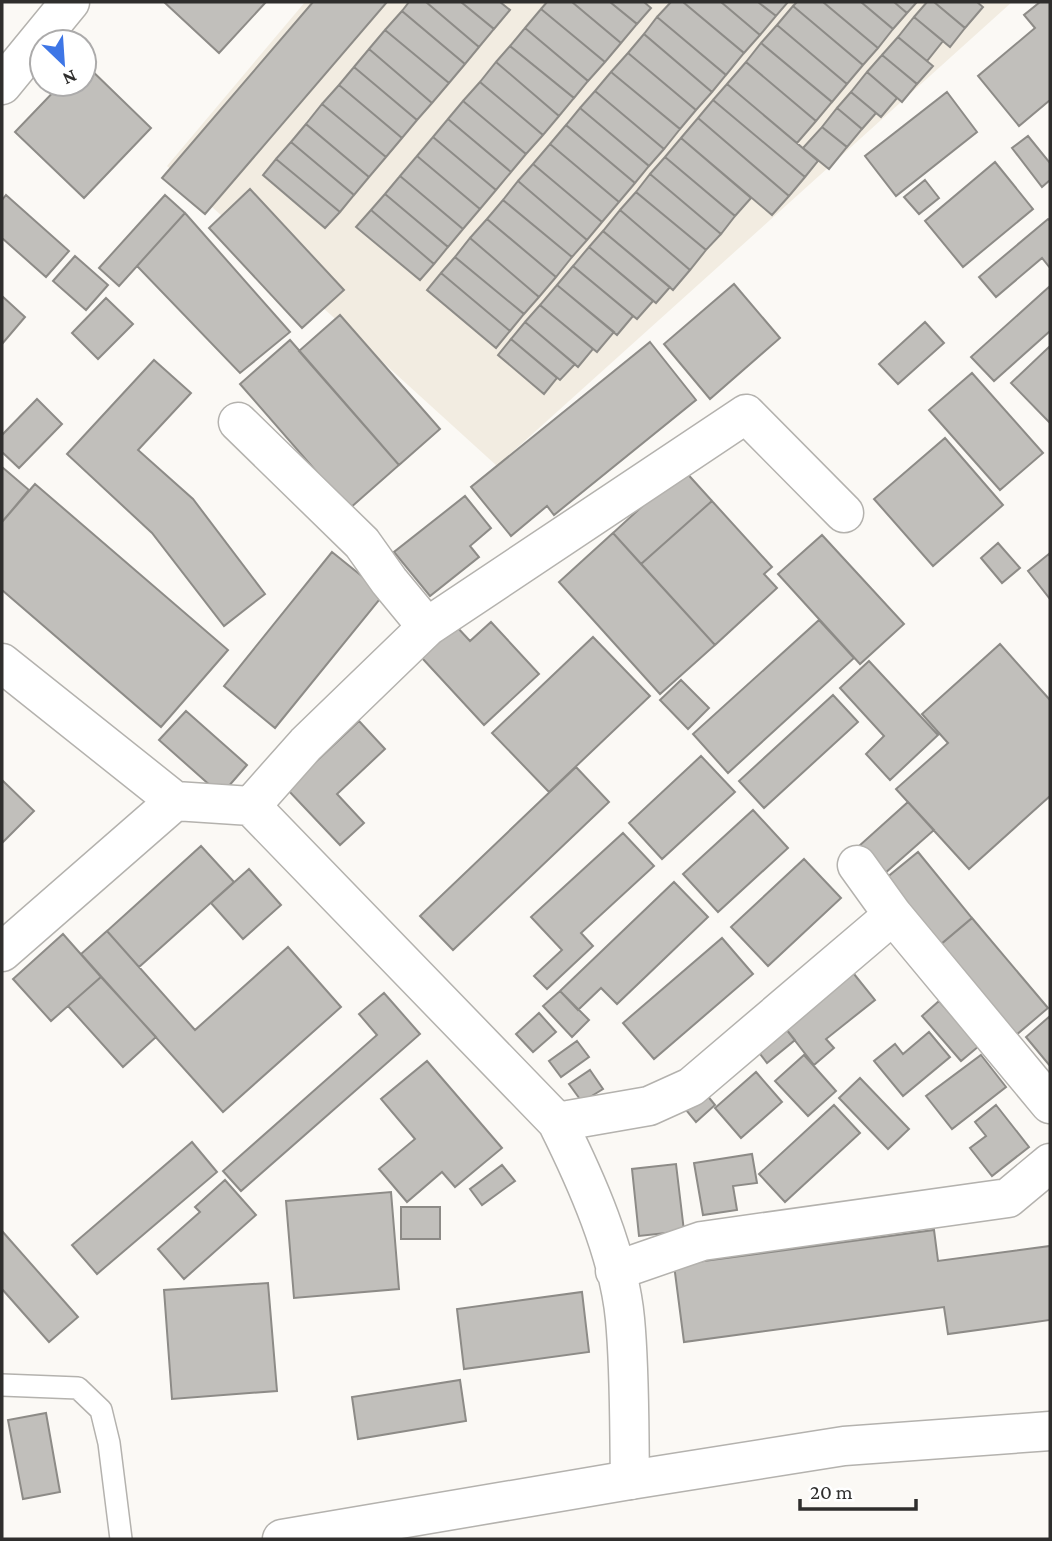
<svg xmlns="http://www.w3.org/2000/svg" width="1052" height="1541" font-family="'Crimson Pro',serif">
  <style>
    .built { fill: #f2ece1 }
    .building { fill: #c1bfbb; stroke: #8d8b87; stroke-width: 2 }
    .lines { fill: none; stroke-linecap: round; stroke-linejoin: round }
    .service-casing { stroke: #b4b2ae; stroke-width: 24 }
    .minor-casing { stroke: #b4b2ae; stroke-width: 41 }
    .secondary-casing { stroke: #b4b2ae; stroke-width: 41 }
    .service { stroke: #fff; stroke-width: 21 }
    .minor { stroke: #fff; stroke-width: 38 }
    .secondary { stroke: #fff; stroke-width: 38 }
  </style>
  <rect width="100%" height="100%" fill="#fbf9f5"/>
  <path class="built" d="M305,2h707l-515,464 -330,-300z"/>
  <path class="building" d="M164,2h102l-47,51z
    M313,2h74l-182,212 -43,-36z
    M409,2h17l53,45 -14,17 -63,-53z
    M426,2h35l33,27 -15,18z
    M461,2h39l10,8 -16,19z
    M547,2h25l49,41 -16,19 -64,-53z
    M572,2h38l27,22 -16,19z
    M610,2h34l7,6 -14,16z
    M671,2h12l61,51 -18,22 -69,-58z
    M683,2h38l39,33 -16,18z
    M721,2h37l18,14 -16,19z
    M758,2h30l-12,14z
    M797,2h26l55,46 -15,17 -70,-59z
    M823,2h38l32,27 -15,19z
    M861,2h33l13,11 -14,16z
    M894,2h23l-10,11z
    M927,2h7l31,26 -15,19 -36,-30z
    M934,2h43l6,5 -18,21z
    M1040,2h10v98l-31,26 -41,-50 57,-48 -11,-13z
    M793,6l70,59 -16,19 -70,-59z
    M541,9l64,53 -17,19 -63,-53z
    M402,11l63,53 -16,19 -64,-53z
    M657,17l69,58 -14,17 -68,-58z
    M914,17l29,24 -16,20 -29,-24z
    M777,25l70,59 -15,18 -71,-59z
    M525,28l63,53 -14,17 -64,-52z
    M385,30l64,53 -17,20 -63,-54z
    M644,34l68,58 -16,18 -68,-57z
    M898,37l35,29 -16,18 -35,-29z
    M761,43l71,59 -16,19 -70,-59z
    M510,46l64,52 -15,18 -63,-54z
    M369,49l63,54 -15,17 -63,-53z
    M628,53l68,57 -16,19 -69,-57z
    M882,55l35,29 -15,18 -35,-30z
    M496,62l63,54 -16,19 -63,-53z
    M746,62l70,59 -19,22 -70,-59z
    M84,63l67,65 -67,70 -69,-66 46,-48h23z
    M354,67l63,53 -15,18 -63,-53z
    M611,72l69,57 -16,20 -69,-58z
    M867,72l30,26 -16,19 -30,-25z
    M480,82l63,53 -17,19 -63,-53z
    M727,84l91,77 -13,16 -92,-77z
    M339,85l63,53 -16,19 -64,-53z
    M595,91l69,58 -15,17 -69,-58z
    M851,92l25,21 -14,16 -25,-21z
    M947,92l30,40 -81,64 -31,-40z
    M713,100l92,77 -16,19 -91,-78z
    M463,101l63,53 -15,18 -63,-53z
    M322,104l64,53 -17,20 -63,-53z
    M580,108l69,58 -14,17 -69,-58z
    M837,108l25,21 -15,18 -25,-20z
    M698,118l91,78 -17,19 -91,-77z
    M448,119l63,53 -15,18 -63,-53z
    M306,124l63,53 -15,18 -63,-53z
    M566,125l69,58 -16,19 -69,-58z
    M822,127l25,20 -18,22 -26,-21z
    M1028,136l22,27v17l-8,7 -30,-39z
    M433,137l63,53 -16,19 -63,-53z
    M681,138l70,60 -16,18 -70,-59z
    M291,142l63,53 -14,17 -64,-53z
    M550,144l69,58 -17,20 -69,-58z
    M417,156l63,53 -17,20 -63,-53z
    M665,157l70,59 -14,18 -71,-60z
    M276,159l64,53 -15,16 -62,-53z
    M995,162l38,47 -70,58 -38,-46z
    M533,164l69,58 -15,18 -69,-59z
    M650,174l71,60 -15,16 -70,-58z
    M400,176l63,53 -15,18 -63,-53z
    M925,180l14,18 -20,16 -15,-17z
    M518,181l69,59 -15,17 -69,-57z
    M250,189l94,101 -42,38 -93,-100z
    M636,192l70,58 -16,20 -70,-60z
    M385,194l63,53 -14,17 -63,-54z
    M6,195l63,56 -23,26 -44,-39v-38z
    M165,195l20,18 -66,73 -20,-18z
    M503,200l69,57 -16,20 -69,-58z
    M371,210l63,54 -14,16 -64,-53z
    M620,210l70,60 -17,20 -70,-59z
    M185,213l105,119 -50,41 -103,-107z
    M487,219l69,58 -17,20 -69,-59z
    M1048,219l2,2v47l-8,-10 -46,39 -17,-20z
    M603,231l67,56 -14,16 -67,-56z
    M470,238l69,59 -15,17 -69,-57z
    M589,247l64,54 -16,18 -64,-53z
    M75,256l33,29 -22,25 -33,-29z
    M455,257l69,57 -14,17 -69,-58z
    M573,266l60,50 -16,19 -60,-50z
    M441,273l69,58 -14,17 -69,-58z
    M734,284l46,54 -70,61 -46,-55z
    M557,285l57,47 -17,20 -57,-47z
    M1050,286v45l-56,50 -23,-24z
    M2,296l23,21 -23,27z
    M106,298l27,26 -35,35 -26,-26z
    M540,305l53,44 -15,18 -53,-45z
    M340,315l100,114 -41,36 -100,-114z
    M525,322l50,42 -15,16 -49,-41z
    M925,322l19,21 -46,41 -19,-20z
    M511,339l46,39 -13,16 -46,-39z
    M290,340l109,125 -50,44 -109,-125z
    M650,342l46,58 -142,115 -7,-9 -36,30 -40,-49z
    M1050,346v77l-39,-40z
    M154,360l37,33 -53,57 55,49 72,95 -41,32 -72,-93 -85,-79z
    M972,373l71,80 -43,37 -71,-80z
    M37,399l25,25 -43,44 -17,-16v-17z
    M945,438l58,67 -70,61 -59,-67z
    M2,467l27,23 -27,32z
    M683,469l29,32 -71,63 -28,-31z
    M35,484l193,166 -67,77 -159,-137v-68z
    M465,496l26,32 -21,18 9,11 -49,39 -36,-44z
    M712,501l60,66 -8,7 13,14 -62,57 -74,-81z
    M613,533l102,112 -55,49 -101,-112z
    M822,535l82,89 -44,40 -82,-90z
    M998,543l22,25 -18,15 -21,-25z
    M332,552l52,42 -109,134 -51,-42z
    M1050,553v46l-22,-28z
    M819,620l35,38 -126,115 -35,-39z
    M491,622l48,52 -55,51 -62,-67 34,-32 14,15z
    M593,637l57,59 -101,96 -57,-59z
    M1000,644l50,56v96l-81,73 -73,-80 52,-46 -26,-29z
    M869,661l69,74 -48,45 -24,-26 18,-18 -44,-48z
    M681,680l28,28 -21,21 -28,-29z
    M833,695l25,27 -94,86 -25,-27z
    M186,711l61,54 -26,30 -62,-55z
    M359,721l26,28 -48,45 27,29 -24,22 -53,-56z
    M701,756l34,36 -73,67 -33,-36z
    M576,767l33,35 -156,148 -33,-34z
    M2,780l32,31 -32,32z
    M908,802l26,28 -50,44 -25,-28z
    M753,810l35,38 -70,64 -35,-38z
    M623,833l31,33 -73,67 12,13 -46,43 -13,-13 28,-26 -31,-33z
    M201,846l33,36 -95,85 -32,-36z
    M918,852l54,66 -32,27 -55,-66z
    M804,859l37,39 -73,68 -37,-39z
    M249,869l32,36 -38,34 -32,-36z
    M674,882l34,35 -91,87 -16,-16 -23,22 -18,-19z
    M972,918l76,90 -33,28 -75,-91z
    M107,931l88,99 93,-83 53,60 -118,105 -142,-158z
    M63,934l38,43 -50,44 -38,-42z
    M722,938l31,36 -99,85 -31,-36z
    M850,969l25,31 -49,39 8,9 -20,17 -32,-41z
    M101,977l55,60 -33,30 -55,-61z
    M560,991l29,29 -17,17 -29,-31z
    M384,993l36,41 -179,157 -18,-20 154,-136 -18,-21z
    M939,1001l40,45 -18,15 -39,-45z
    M539,1013l17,19 -23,20 -17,-18z
    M1050,1016v50l-24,-29z
    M782,1024l13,16 -28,23 -13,-17z
    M929,1032l21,25 -47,39 -29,-35 21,-17 8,10z
    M577,1041l12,16 -28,20 -12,-16z
    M804,1055l32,36 -28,25 -33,-35z
    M981,1055l25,32 -54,42 -26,-33z
    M427,1061l75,87 -47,39 -13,-15 -35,30 -28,-33 36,-30 -34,-40z
    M590,1070l13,19 -21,13 -13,-18z
    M756,1072l26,30 -41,36 -26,-30z
    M860,1078l49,51 -21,20 -49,-51z
    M706,1094l9,11 -19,17 -10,-12z
    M834,1105l26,28 -75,69 -26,-28z
    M996,1105l33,42 -37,29 -22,-28 16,-12 -11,-14z
    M192,1142l25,30 -120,102 -25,-29z
    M752,1154l5,29 -24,3 4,24 -34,5 -9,-52z
    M676,1164l8,67 -45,5 -7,-67z
    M502,1165l13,16 -33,24 -12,-16z
    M225,1180l31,35 -72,64 -26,-30 42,-37 -5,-5z
    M391,1192l8,97 -105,9 -8,-97z
    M401,1207h39v32h-39z
    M934,1230l4,31 112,-15v74l-102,14 -4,-27 -260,35 -10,-77z
    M2,1231l76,86 -29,25 -47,-53z
    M268,1283l9,108 -105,8 -8,-109z
    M582,1292l7,60 -125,17 -7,-60z
    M460,1380l6,41 -108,18 -6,-42z
    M46,1413l14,79 -37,7 -15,-79z"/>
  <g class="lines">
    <defs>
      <path id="service" d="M2,1385l76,3 23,22 8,33 12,96"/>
      <path id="minor" d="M2,85l68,-83
        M238,422l124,121 27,38 38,46
        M2,663l173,138 76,5
        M857,865l36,50 157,189
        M2,952l173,-151
        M557,1122l92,-16 42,-19 202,-172
        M615,1271l87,-30 306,-43 42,-35
        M630,1480c-1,-53 0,-108 -5,-161 -6,-65 -39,-139 -68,-197l-306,-316 55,-62 121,-117 319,-213 98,99"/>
      <path id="secondary" d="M282,1539l348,-59 214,-34 206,-15"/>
    </defs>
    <use href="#service" class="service-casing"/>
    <use href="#minor" class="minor-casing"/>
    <use href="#secondary" class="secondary-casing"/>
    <use href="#service" class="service"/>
    <use href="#minor" class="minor"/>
    <use href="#secondary" class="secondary"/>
  </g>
  <rect width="1052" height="1541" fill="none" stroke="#2f2e2d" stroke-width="7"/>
  <g transform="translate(63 63) rotate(155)"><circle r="33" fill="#ffffff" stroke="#acabab" stroke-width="2"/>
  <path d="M0-5L12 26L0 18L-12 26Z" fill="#3e76e6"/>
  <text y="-10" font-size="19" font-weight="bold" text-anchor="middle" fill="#2f2e2d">N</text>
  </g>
  <path d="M800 1499v10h116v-10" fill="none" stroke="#2f2e2d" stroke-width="3.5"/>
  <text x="810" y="1499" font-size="21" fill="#2f2e2d" stroke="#ffffff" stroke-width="5" paint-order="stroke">20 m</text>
</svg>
